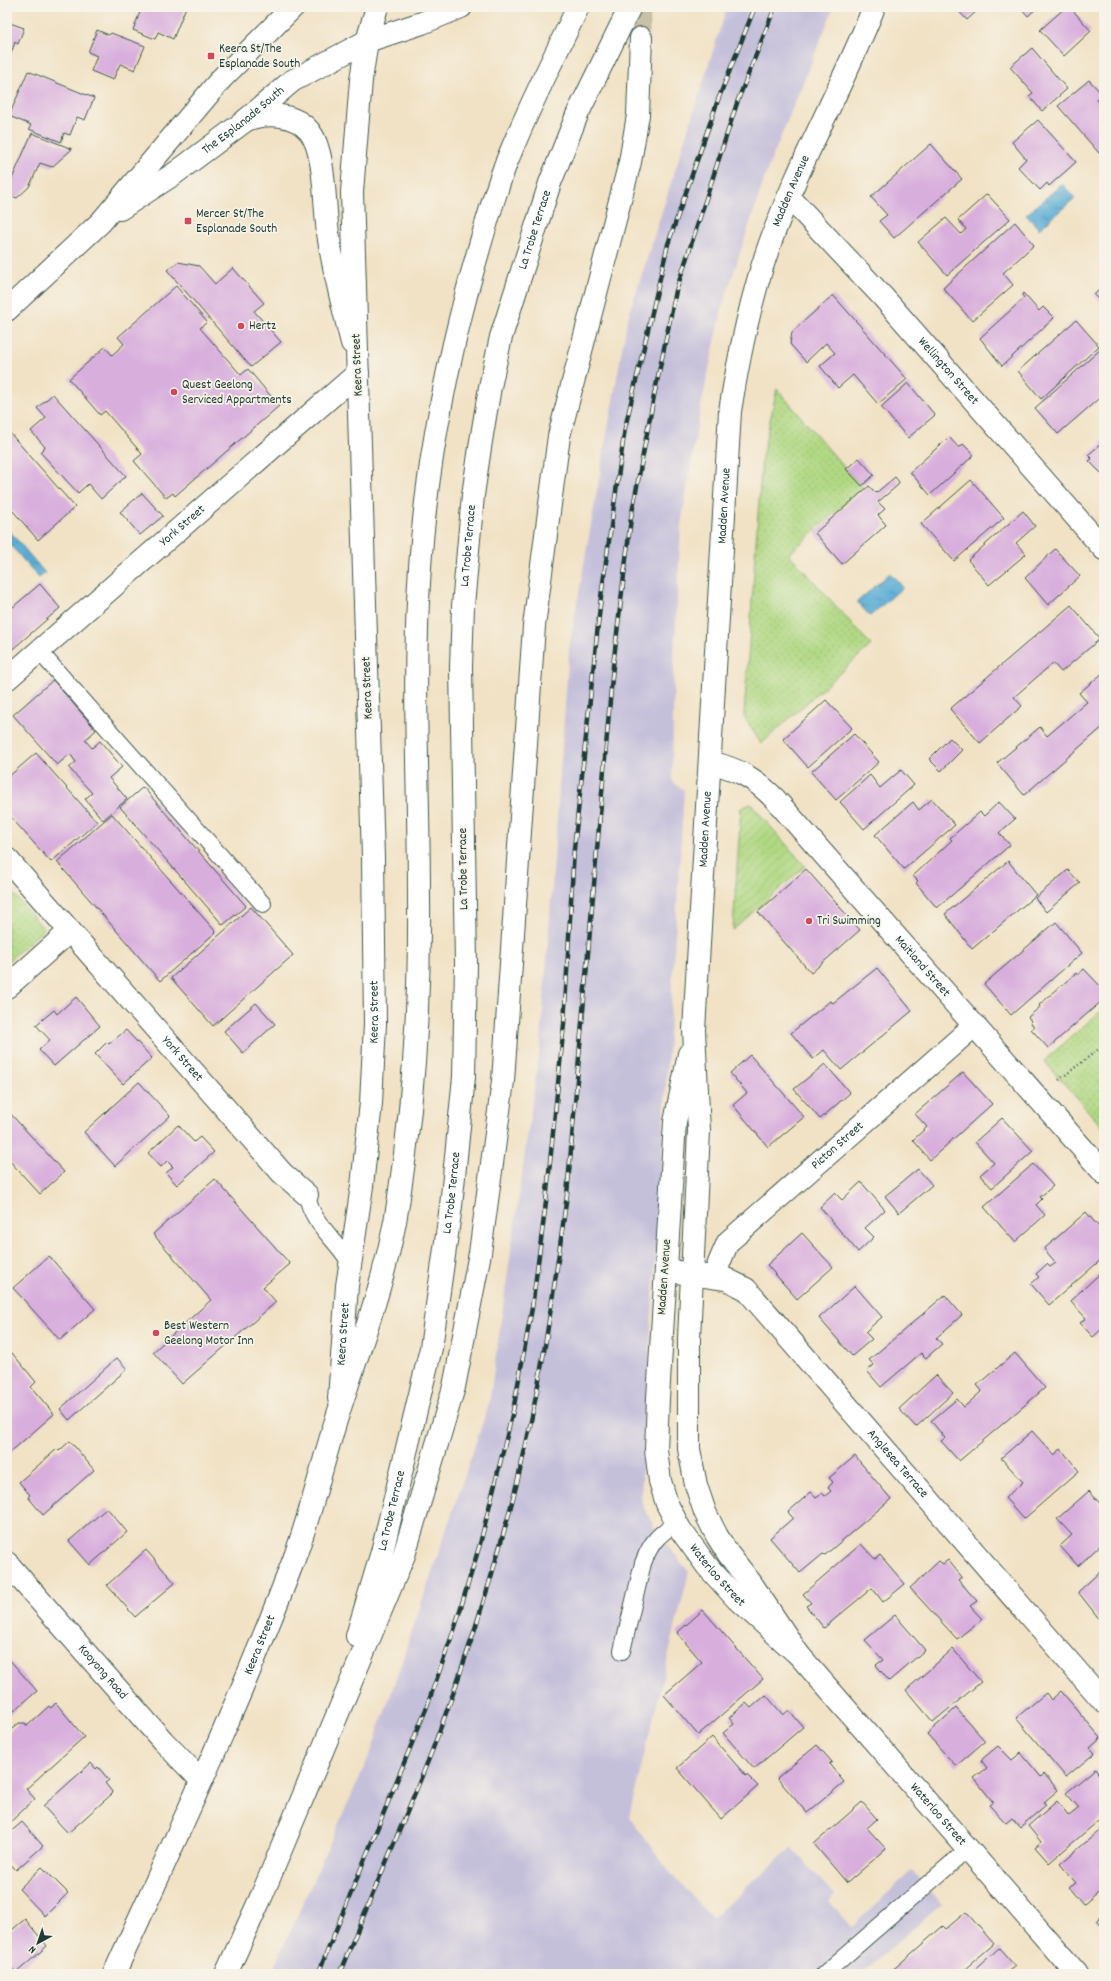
<svg xmlns="http://www.w3.org/2000/svg" width="1111" height="1981" font-family="Dekko,sans-serif">
  <style>
    .railway { fill: #c5c0da }
    .park { fill: url(#park-dots); stroke: #688a5c }
    .garden { fill: url(#garden-furrows); stroke: #688a5c }
    .water { fill: url(#water-ripples); stroke: #3c7484 }
    .building { fill: #d8aedd }
    .lines { fill: none; stroke-linecap: round; stroke-linejoin: round }
    .trunk-tunnel { stroke: #c7c1a8; stroke-width: 22; stroke-dasharray: 22 11; stroke-linecap: butt }
    .service-casing { stroke: #3e564a; stroke-width: 18 }
    .minor-casing { stroke: #3e564a; stroke-width: 24 }
    .tertiary-casing { stroke: #3e564a; stroke-width: 24 }
    .trunk-casing { stroke: #3e564a; stroke-width: 24 }
    .path { stroke: #3e564a; stroke-width: 2.5; stroke-dasharray: 1 3; stroke-linecap: butt }
    .service { stroke: #fff; stroke-width: 16 }
    .minor { stroke: #fff; stroke-width: 22 }
    .tertiary { stroke: #fff; stroke-width: 22 }
    .trunk { stroke: #fff; stroke-width: 22 }
    .rail-casing { stroke: #1f3d34; stroke-width: 4.5 }
    .rail { stroke: #f7f3e8; stroke-width: 3; stroke-dasharray: 9; stroke-linecap: butt }
    .poi-dot { fill: #d1495b; stroke: #f7f3e8; stroke-width: 1.5 }
    .labels { text-anchor: middle; dominant-baseline: central; stroke-width: 3.5; stroke-linejoin: round; paint-order: stroke }
    .poi-label { font-size: 13px; fill: #1f3d34; stroke: #f7f3e8; text-anchor: start }
    .street-label { font-size: 13px; fill: #1f3d34; stroke: #f7f3e8 }
  </style>
  <defs>
    <pattern id="park-dots" width="8" height="8" patternUnits="userSpaceOnUse"><rect width="8" height="8" fill="#b0d883"/><path d="M2 2h.1M6 6h.1" fill="none" stroke="#97ba72" stroke-width="1.8" stroke-linecap="round"/></pattern>
    <pattern id="garden-furrows" width="10" height="10" patternUnits="userSpaceOnUse"><rect width="10" height="10" fill="#b0d883"/><path d="M-1 1l2-2M0 10L10 0M9 11l2-2" fill="none" stroke="#97ba72"/></pattern>
    <pattern id="water-ripples" width="26" height="14" patternUnits="userSpaceOnUse"><rect width="26" height="14" fill="#58acd4"/><path d="M2 4q2-2 4 0t4 0M15 11q2-2 4 0t4 0" fill="none" stroke="#488dad"/></pattern>
  </defs>
  <rect width="100%" height="100%" fill="#f7f3e8"/>
  <filter id="ink" filterUnits="userSpaceOnUse"><feTurbulence type="fractalNoise" baseFrequency=".025" numOctaves="2"/><feDisplacementMap in="SourceGraphic" scale="8" xChannelSelector="R" yChannelSelector="G"/><feConvolveMatrix kernelMatrix="1 2 1 2 8 2 1 2 1" color-interpolation-filters="sRGB"/></filter>
  <filter id="wash" filterUnits="userSpaceOnUse"><feTurbulence type="fractalNoise" baseFrequency=".012" numOctaves="4" result="noise"/><feDisplacementMap in="SourceGraphic" scale="16" xChannelSelector="R" yChannelSelector="G"/><feGaussianBlur stdDeviation="0.9" result="paint"/><feColorMatrix in="noise" values="0 0 0 0 0 0 0 0 0 0 0 0 0 0 0 0 0 1.4 0 .05"/><feComposite in="paint" operator="in"/></filter>
  <g filter="url(#wash)">
    <rect width="100%" height="100%" fill="#f1e2c5"/>
    <path class="railway" d="M727,7h107l-66,161 -45,137 -23,105 -19,115 -7,133 -2,123 12,9 -43,705 1,9 15,28 32,40 -60,245 40,54 43,47 80,-71 42,48 -5,6 23,26 60,-57 30,34 -81,70h-590l100,-222 118,-348 52,-363 28,-392 58,-328z"/>
    <path class="park" d="M777,389l85,99 -73,66 82,91 -110,99 -17,-28 18,-259z
      M7,887l37,42 -37,33z
      M1104,1008v121l-60,-68z"/>
    <path class="garden" d="M751,804l54,62 -72,64 8,-122z"/>
    <path class="water" d="M1062,184l13,14 -36,31 -13,-14z
      M7,528l38,45 -6,5 -32,-37z
      M890,573l13,14 -33,29 -13,-14z"/>
    <g id="blocks">
      <path class="building" d="M7,7h5l-5,15z
        M142,7h44l-13,32 -15,-7 -3,7 -22,-9z
        M955,7h26l-14,13z
        M1020,7h18l-10,9z
        M1066,7h4l21,24 -27,25 -24,-26z
        M7,22l17,6 -6,16 -3,-2 -8,23z
        M97,30l12,5 2,-2 34,13 -10,24 -15,-6 -7,16 -22,-9 6,-15 -9,-4z
        M1032,48l35,41 -25,22 -13,-15 4,-3 -23,-26z
        M28,71l66,27 -9,22 -8,-3 -7,18 -6,-2 -3,9 -32,-13 2,-4 -22,-9z
        M1089,80l13,14 -6,6 8,9v39l-5,5 -41,-47z
        M1038,120l38,42 -27,24 -2,-3 -7,7 -22,-23 8,-8 -14,-17z
        M32,133l40,16 -20,18 -12,-4 -11,24 -12,11 -8,-3 -1,-7z
        M931,144l31,35 -68,59 -15,-17 8,-6 -16,-18z
        M987,194l23,25 -63,56 -29,-33 28,-24 15,16 5,-5 -8,-9z
        M1015,222l19,23 -31,28 10,12 -41,36 -29,-33z
        M178,262l21,4 16,18 18,-16 31,35 -10,8 27,31 -30,25 -84,-97z
        M1104,285v20l-10,-10z
        M176,286l31,36 -7,6 41,47 7,-6 31,37 -104,90 -2,-3 -7,5 -32,-37 8,-7 -37,-43 -5,4 -31,-36 36,-32 7,8 12,-11 -6,-7z
        M1023,293l16,18 4,-4 11,11 -52,48 -22,-28 44,-40 -2,-3z
        M833,295l74,84 -29,25 -25,-29 -15,13 -18,-22 15,-13 -9,-10 -20,19 -16,-18 2,-12z
        M1076,320l23,26 -58,53 -23,-28z
        M1102,348l2,1v45l-46,40 -23,-26z
        M908,383l27,32 -27,23 -27,-31z
        M53,394l73,82 -25,23 -13,-15 -10,9 -38,-41 5,-5 -14,-16 15,-13 -9,-10z
        M9,432l66,75 -37,33 -25,-29 -6,5v-82z
        M949,437l10,11 4,-4 11,11 -44,40 -20,-23z
        M1104,438v36l-1,1 -14,-14 3,-2 -4,-4 14,-12 -2,-1z
        M859,458l15,17 -12,11 -16,-17z
        M895,477l4,5 -1,3 -20,17 7,7 -7,6 8,10 -44,39 -27,-31 54,-47 7,7z
        M971,480l33,38 -50,43 -33,-37z
        M142,493l21,23 -23,19 -20,-23z
        M1023,511l12,15 -19,17 10,11 -37,31 -21,-25z
        M1055,549l25,27 -32,29 -23,-27z
        M40,584l20,24 -53,46v-42z
        M1071,605l29,34 -39,33 -8,-9 -39,34 8,9 -42,37 -30,-34z
        M1104,672v54l-80,69 -27,-32 43,-36 7,9 40,-34 -8,-9z
        M53,680l43,50 -11,10 7,8 8,-7 22,26 -13,11 18,21 -24,21 -18,-21 7,-6 -23,-25 7,-6 -6,-8 -13,11 -44,-50z
        M826,700l26,28 -44,39 -25,-28z
        M854,734l25,28 -43,38 -25,-28z
        M950,738l12,12 -21,21 -12,-12z
        M36,753l61,69 -46,40 -44,-49v-35z
        M901,770l13,15 -50,44 -24,-27 30,-27 10,13z
        M143,787l103,119 -23,19 -103,-118z
        M932,799l23,26 -51,44 -29,-34 38,-33 6,8z
        M999,802l16,17 -16,14 11,12 -73,63 -21,-25 2,-2 -5,-5 39,-36 -2,-2 30,-26 4,4z
        M112,814l104,118 -56,49 -103,-119z
        M1008,861l28,34 -64,54 -27,-35z
        M806,869l54,61 -49,43 -53,-61z
        M1068,870l12,13 -34,29 -11,-14z
        M251,907l42,48 -80,71 -42,-48z
        M1056,922l26,31 -71,62 -27,-31z
        M877,968l35,43 -71,59 -17,-20 -11,9 -22,-26 39,-32 3,2z
        M1084,969l20,21v9l-56,49 -17,-19 3,-2 -4,-5 1,-1 -3,-4 12,-10 -1,-2 37,-32 1,2z
        M76,997l24,29 -46,40 -15,-16 11,-10 -14,-15 18,-15 3,4z
        M256,1003l19,21 -32,29 -19,-22z
        M126,1030l26,28 -29,26 -28,-30 12,-12 2,2z
        M750,1055l54,62 -36,30 -35,-42 14,-12 -17,-20z
        M825,1064l25,29 -30,26 -26,-30z
        M963,1072l29,32 -62,56 -17,-20 14,-13 -12,-13z
        M139,1082l31,34 -55,50 -31,-34z
        M7,1110l57,62 -24,22 -33,-36z
        M1002,1118l31,33 -41,37 -12,-13 14,-12 -19,-21z
        M178,1125l16,17 6,-5 14,15 -37,33 -11,-12 7,-6 -6,-6 -6,6 -13,-14z
        M1033,1164l20,22 -13,11 2,2 -6,6 9,10 -30,27 -31,-35z
        M918,1169l14,16 -33,28 -14,-17z
        M215,1179l75,85 -27,23 13,15 -94,82 -29,-32 58,-52 -58,-66z
        M861,1182l24,28 -20,18 9,9 -16,15 -38,-45 15,-14 7,7z
        M1086,1212l18,21v24l-55,48 -18,-21 8,-7 -3,-3 11,-10 3,3 6,-4 -12,-14z
        M802,1233l31,34 -36,32 -30,-34z
        M49,1256l46,53 -35,31 -47,-52z
        M1104,1270v57l-11,10 -13,-14 6,-5 -16,-17z
        M855,1286l27,31 -17,15 7,7 -20,17 -33,-38z
        M945,1295l17,20 -26,23 6,6 -16,14 -5,-5 -40,34 -14,-16 7,-6 -5,-5z
        M12,1353l24,29 -5,5 23,27 -47,41v-98z
        M1015,1353l30,35 -86,73 -18,-20 4,-3 -14,-17 26,-22 7,8 18,-16 -5,-6z
        M117,1358l10,11 -58,51 -9,-11z
        M936,1375l17,18 -37,34 -17,-18z
        M1032,1431l22,24 7,-6 18,22 -55,48 -19,-21 18,-16 -22,-24z
        M70,1441l24,29 -51,45 -15,-18 2,-2 -11,-13 38,-33 2,2z
        M855,1456l36,43 -66,56 -2,-1 -23,19 -30,-35 23,-20 -5,-6 23,-20 5,5 6,-4 3,3 6,-5 -3,-3 5,-6 -4,-4z
        M1089,1491l15,17v34l-26,24 -18,-20 12,-11 -15,-16z
        M107,1508l20,24 -37,33 -21,-24z
        M861,1544l14,15 5,-4 25,29 -22,18 -11,-14 -48,40 -18,-22 5,-3 -8,-9z
        M146,1550l29,33 -40,34 -28,-32z
        M948,1560l14,17 -4,3 19,21 -7,5 12,13 -25,20 -47,-51 29,-27 4,3z
        M1104,1568v57l-26,-33z
        M703,1610l60,69 -65,56 -34,-40 38,-33 -25,-29z
        M895,1615l30,35 -36,31 -13,-16 7,-5 -18,-20z
        M953,1649l28,33 -48,40 -27,-32z
        M7,1657l30,34 -30,26z
        M1061,1691l40,47 -11,10 5,5 -29,24 -50,-59 30,-25 5,7z
        M766,1695l17,20 6,-5 14,17 -49,42 -31,-36 11,-9 -5,-6 17,-15 5,5z
        M56,1703l28,34 -58,52 9,10 -28,26v-92l12,-10h6l2,3 22,-20 2,2z
        M956,1708l29,33 -29,25 -29,-32z
        M712,1737l34,39 1,-1 11,11 -37,33 -44,-51z
        M817,1745l15,17 -3,2 15,18 -37,31 -30,-35z
        M998,1746l14,14 9,-7 20,24 3,-3 14,16 -14,12 2,3 -26,22 -8,-9 -6,5 -17,-18 4,-3 -19,-24 13,-10 -6,-8z
        M91,1763l5,6 2,-2 11,13 -4,3 8,10 -45,40 -25,-27z
        M1095,1769l9,12v35l-55,47 -14,-16 6,-5 -13,-16 29,-25 12,15 10,-8 -13,-15z
        M862,1802l15,17 -10,9 19,21 -39,34 -33,-39z
        M22,1822l21,24 -27,24 -9,-10v-25z
        M1104,1827v60l-21,18 -14,-17 7,-5 -16,-19z
        M42,1867l26,26 -23,23 -26,-27z
        M966,1912l28,32 -35,30h-71l55,-48 3,3z
        M1104,1912v16l-7,-8z
        M25,1919l22,27 -31,27 -9,-10v-29z
        M999,1948l16,18 -10,8h-35z"/>
    </g>
  </g>
  <g filter="url(#ink)">
    <use href="#blocks" fill-opacity="0" stroke="#3e564a" stroke-width="1"/>
    <g class="lines">
      <path class="trunk-tunnel" d="M640,7l1,31"/>
      <defs>
        <path id="service" d="M39,651l224,253
          M307,1195c4,28 30,45 43,68
          M622,1651l21,-88c8,-21 15,-28 33,-40
          M824,1974l144,-125"/>
        <g id="minor">
          <path d="M246,120c21,-8 49,-7 64,12 16,21 14,74 18,101 5,37 15,73 24,110"/>
          <path id="s1" d="M789,197l94,100 221,252"/>
          <path id="s2" d="M120,209l54,-35 71,-53 47,-40 75,-40"/>
          <path d="M7,310l94,-88 121,-144 71,-71"/>
          <path id="s3" d="M7,679l351,-306"/>
          <path id="s4" d="M710,762c30,8 43,15 65,37l329,374"/>
          <path id="s5" d="M7,859l275,314 25,22"/>
          <path d="M7,987l63,-56"/>
          <path id="s6" d="M689,1054l-14,68 -17,276 -2,52 4,31 7,23 13,25 27,37 30,33 62,56 278,319"/>
          <path id="s7" d="M677,1272l49,7 20,10 358,413"/>
          <path id="s8" d="M716,1277l3,-14 9,-21 247,-217"/>
          <path id="s9" d="M7,1563l156,178 38,39"/>
          <path id="s10" d="M799,1655l-48,-72 -22,-28 -12,-19 -12,-24 -9,-27 -7,-36v-111l10,-207 -5,-101 36,-619c9,-56 20,-111 39,-165 29,-82 73,-158 105,-239"/>
        </g>
        <g id="tertiary">
          <path d="M367,41l55,-18 39,-16"/>
          <path id="s11" d="M339,1399l8,-113 15,-100 9,-83 4,-79 -2,-167 -21,-665 9,-112 6,-39 10,-34"/>
        </g>
        <g id="trunk">
          <path id="s12" d="M357,1636l25,-84 49,-204 20,-142 13,-129 2,-114 -5,-296 2,-61 10,-111 8,-54 9,-54 11,-50 49,-154 27,-68 53,-108"/>
          <path id="s13" d="M114,1974c62,-137 127,-274 180,-415 18,-48 29,-99 45,-148 22,-68 48,-135 59,-207 16,-102 22,-205 21,-308 0,-109 -7,-219 1,-329 6,-96 24,-190 49,-283 11,-39 22,-80 36,-118 21,-54 48,-106 73,-159"/>
          <path d="M226,1974l36,-79 142,-340 50,-168 26,-134 23,-172 31,-455 25,-190 71,-274 8,-47 3,-77"/>
        </g>
      </defs>
      <use href="#service" class="service-casing"/>
      <use href="#minor" class="minor-casing"/>
      <use href="#tertiary" class="tertiary-casing"/>
      <use href="#trunk" class="trunk-casing"/>
      <path class="path" d="M1059,1080l45,-35"/>
      <use href="#service" class="service"/>
      <use href="#minor" class="minor"/>
      <use href="#tertiary" class="tertiary"/>
      <use href="#trunk" class="trunk"/>
      <defs>
        <path id="rail" d="M318,1974l108,-265 29,-82 25,-83 33,-133 19,-103 14,-106 18,-178 10,-175 27,-252 24,-169 43,-184 50,-144 37,-93
          M339,1974c31,-74 63,-148 93,-223 31,-81 58,-165 80,-249 27,-101 41,-204 55,-307l46,-529 18,-148 23,-122 22,-105 62,-191 37,-93"/>
      </defs>
      <use href="#rail" class="rail-casing"/>
      <use href="#rail" class="rail"/>
    </g>
  </g>
  <g class="poi-dot">
    <rect x="207" y="52" width="8" height="8" rx="2"/>
    <rect x="184" y="217" width="8" height="8" rx="2"/>
    <circle cx="241" cy="326" r="4"/>
    <circle cx="174" cy="392" r="4"/>
    <circle cx="809" cy="921" r="4"/>
    <circle cx="156" cy="1333" r="4"/>
  </g>
  <g class="labels">
    <g class="poi-label">
      <text x="219" y="49">Keera St/The<tspan x="219" dy="15">Esplanade South</tspan></text>
      <text x="196" y="214">Mercer St/The<tspan x="196" dy="15">Esplanade South</tspan></text>
      <text x="249" y="326">Hertz</text>
      <text x="182" y="385">Quest Geelong<tspan x="182" dy="15">Serviced Appartments</tspan></text>
      <text x="817" y="921">Tri Swimming</text>
      <text x="164" y="1326">Best Western<tspan x="164" dy="15">Geelong Motor Inn</tspan></text>
    </g>
    <g class="street-label">
      <text stroke="none"><textPath href="#s2" startOffset="152">The Esplanade South</textPath></text>
      <text stroke="none"><textPath href="#s10" startOffset="1505">Madden Avenue</textPath></text>
      <text stroke="none"><textPath href="#s12" startOffset="1426">La Trobe Terrace</textPath></text>
      <text transform="translate(358 365) rotate(-92)">Keera Street</text>
      <text stroke="none"><textPath href="#s1" startOffset="236">Wellington Street</textPath></text>
      <text stroke="none"><textPath href="#s10" startOffset="1181">Madden Avenue</textPath></text>
      <text stroke="none"><textPath href="#s3" startOffset="233">York Street</textPath></text>
      <text stroke="none"><textPath href="#s12" startOffset="1102">La Trobe Terrace</textPath></text>
      <text transform="translate(368 688) rotate(-92)">Keera Street</text>
      <text stroke="none"><textPath href="#s10" startOffset="857">Madden Avenue</textPath></text>
      <text transform="translate(464 869) rotate(-91)">La Trobe Terrace</text>
      <text stroke="none"><textPath href="#s4" startOffset="299">Maitland Street</textPath></text>
      <text stroke="none"><textPath href="#s11" startOffset="389">Keera Street</textPath></text>
      <text stroke="none"><textPath href="#s5" startOffset="266">York Street</textPath></text>
      <text stroke="none"><textPath href="#s8" startOffset="183">Picton Street</textPath></text>
      <text stroke="none"><textPath href="#s12" startOffset="454">La Trobe Terrace</textPath></text>
      <text transform="translate(665 1277) rotate(-86)">Madden Avenue</text>
      <text stroke="none"><textPath href="#s11" startOffset="65">Keera Street</textPath></text>
      <text stroke="none"><textPath href="#s7" startOffset="303">Anglesea Terrace</textPath></text>
      <text stroke="none"><textPath href="#s12" startOffset="130">La Trobe Terrace</textPath></text>
      <text stroke="none"><textPath href="#s6" startOffset="541">Waterloo Street</textPath></text>
      <text stroke="none"><textPath href="#s13" startOffset="360">Keera Street</textPath></text>
      <text stroke="none"><textPath href="#s9" startOffset="145">Kooyong Road</textPath></text>
      <text stroke="none"><textPath href="#s6" startOffset="867">Waterloo Street</textPath></text>
    </g>
  </g>
  <rect width="1111" height="1981" fill="none" stroke="#f7f3e8" stroke-width="24"/>
  <g transform="translate(38 1943) rotate(220)" stroke="#f7f3e8" stroke-width="3" paint-order="stroke">
  <path d="M0-3L7 15L0 10L-7 15Z" fill="#1f3d34"/>
  <text y="-6" font-size="11" font-weight="bold" text-anchor="middle" fill="#1f3d34">N</text>
  </g>
</svg>
